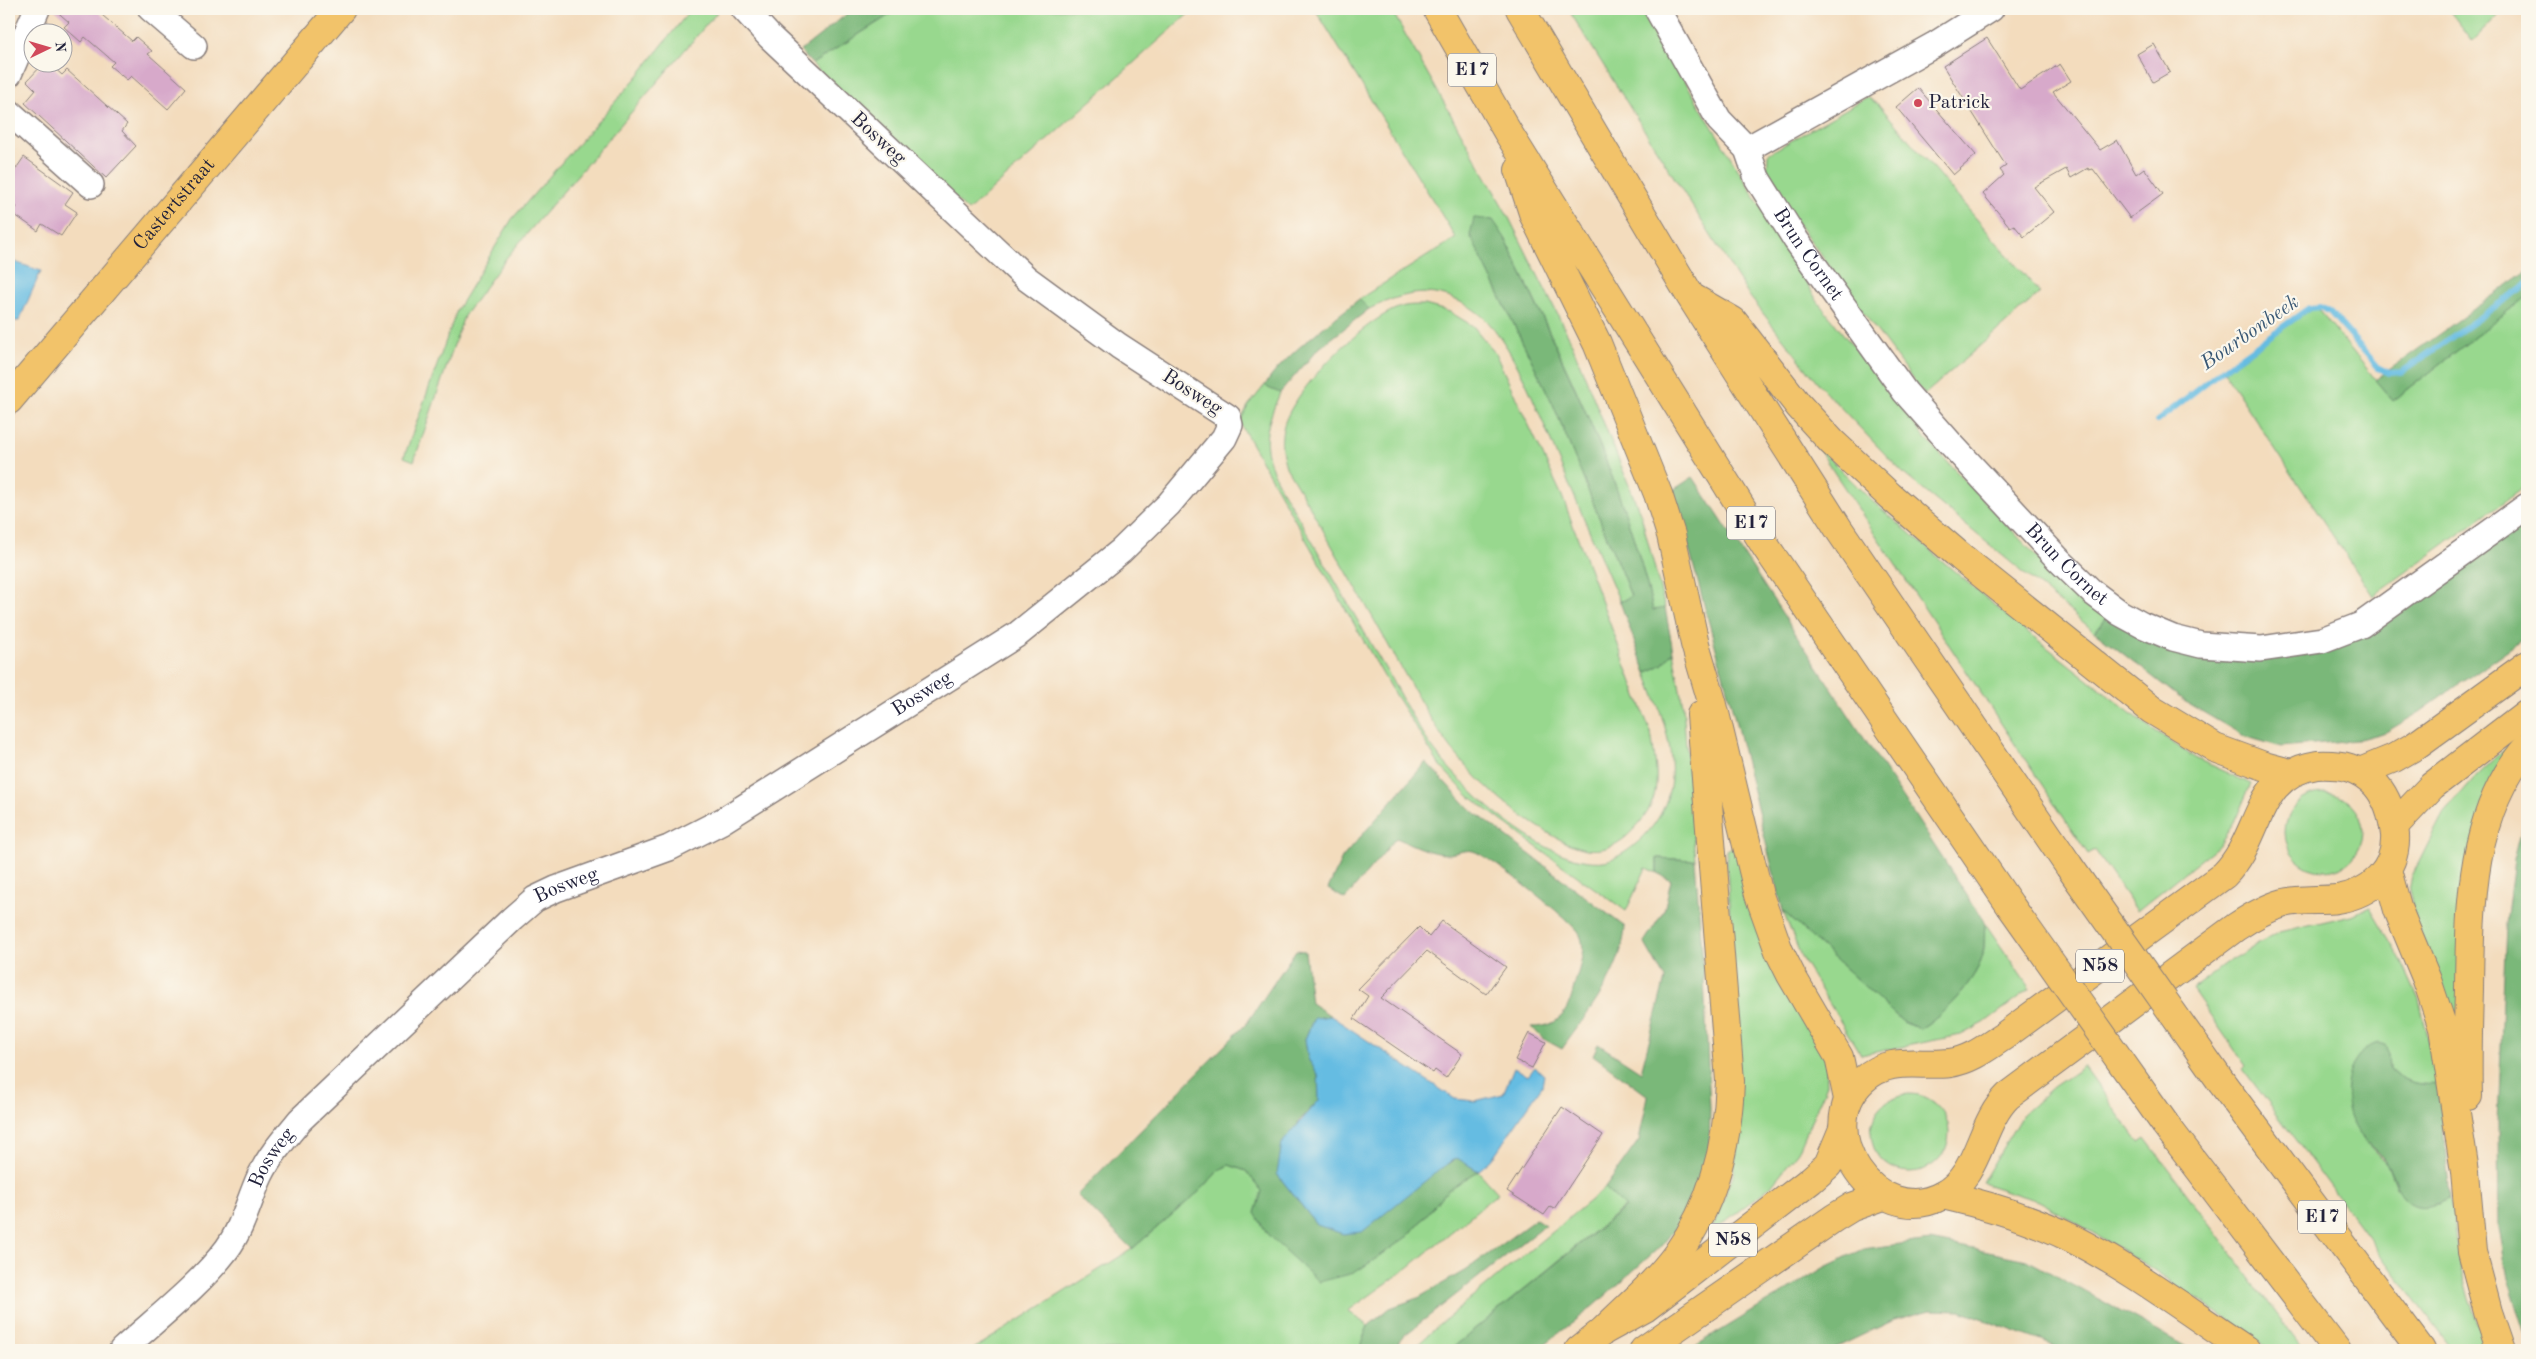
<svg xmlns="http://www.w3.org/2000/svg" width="2536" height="1359" font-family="'Old Standard TT',serif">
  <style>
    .green { fill: #98d88e; stroke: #5d7d64 }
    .forest { fill: #7ab879; stroke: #4e6d5a }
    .water { fill: #65bce2; stroke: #446f8e }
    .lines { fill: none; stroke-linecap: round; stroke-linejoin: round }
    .stream { stroke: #65bce2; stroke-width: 6 }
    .building { fill: #d7a9ca }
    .minor-casing { stroke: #8a7f7c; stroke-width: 28 }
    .major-casing { stroke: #8a7f7c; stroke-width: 30 }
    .highway-casing { stroke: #8a7f7c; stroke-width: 30 }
    .minor { stroke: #fff; stroke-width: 25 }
    .major { stroke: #f2c36a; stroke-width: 28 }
    .highway { stroke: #f2c36a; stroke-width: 28 }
    .highway-bridge-casing { stroke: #8a7f7c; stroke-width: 30; stroke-linecap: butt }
    .highway-bridge { stroke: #f2c36a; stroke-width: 28 }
    .poi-dot { fill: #d1495b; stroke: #fbf7ec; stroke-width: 2 }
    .labels { text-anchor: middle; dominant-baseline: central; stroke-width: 4.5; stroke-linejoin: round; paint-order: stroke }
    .shield { fill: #fbf7ec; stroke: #636270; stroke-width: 1 }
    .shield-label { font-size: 19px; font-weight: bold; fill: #22223b }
    .poi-label { font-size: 20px; fill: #22223b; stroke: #fbf7ec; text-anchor: start }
    .street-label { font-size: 20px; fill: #22223b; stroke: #fbf7ec }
    .water-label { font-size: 21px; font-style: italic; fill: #395875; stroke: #fbf7ec }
  </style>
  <rect width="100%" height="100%" fill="#fbf7ec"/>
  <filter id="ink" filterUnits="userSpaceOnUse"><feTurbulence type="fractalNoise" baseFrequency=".02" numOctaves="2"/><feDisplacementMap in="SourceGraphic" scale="10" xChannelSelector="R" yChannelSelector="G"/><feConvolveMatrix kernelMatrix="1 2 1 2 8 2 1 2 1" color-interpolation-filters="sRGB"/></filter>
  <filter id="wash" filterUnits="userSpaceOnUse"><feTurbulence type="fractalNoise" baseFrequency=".0096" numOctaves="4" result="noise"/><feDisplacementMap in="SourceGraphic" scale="20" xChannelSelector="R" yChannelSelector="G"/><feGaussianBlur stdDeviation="1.12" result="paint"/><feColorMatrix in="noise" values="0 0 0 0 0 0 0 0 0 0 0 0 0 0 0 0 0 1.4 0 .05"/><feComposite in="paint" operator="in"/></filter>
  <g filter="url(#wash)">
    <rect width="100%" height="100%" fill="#f3dcbd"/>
    <path class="green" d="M691,9h29l-213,248 -43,59 -50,145 -10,-4 53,-147 55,-91 124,-141z
      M899,9h295l-226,202 -156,-147z
      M1315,9h76l116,205 62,123 72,178 24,93 -12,3c-29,-131 -91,-252 -148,-373l-35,-3 83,169 78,192 -11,6c-20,-46 -39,-91 -59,-136 -19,-44 -48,-131 -88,-157 -38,-24 -66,-18 -104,0l-10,-10 97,-61z
      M1568,9h78l46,84 126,209 107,136 126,134 55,45 -11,15 -191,-158 -82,-86 -75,-95z
      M2448,9h56l-31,32z
      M1867,97l12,8 161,188 -116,102 -139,-189 -18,-31 1,-21z
      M2527,296v189l-154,111 -149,-224 92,-66 77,95z
      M1425,305l25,7 23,14 22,27 67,143 89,237c7,46 13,69 -24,103 -27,24 -54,12 -80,-4 -32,-19 -62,-44 -87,-73 -23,-26 -40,-58 -57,-88 -21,-37 -41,-73 -62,-109 -18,-32 -36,-64 -55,-95 -4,-14 -6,-24 -3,-38 7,-37 86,-116 122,-123 6,-1 13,-1 20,-1z
      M1265,385l15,8c-17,40 -19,52 -1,92 34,57 67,115 100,173 17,28 31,58 50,85 31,44 117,125 175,118 18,-3 37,-20 48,-34 37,-48 13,-104 -6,-154l17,-9 10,-13 10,55 12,154 -38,-2v15l-11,-5 -20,43 -95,-68 -62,-47 -29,-30 -50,-79 -148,-260 -2,-5 8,-16z
      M1816,445l56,56 129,110 137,108 57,39 56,26 -17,39 -16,23 -81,65 -42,-61 -7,4z
      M2523,731l-21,31 -44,254 -4,1 -37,-92 -8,-36 3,-13 31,-62 33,-38z
      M2285 832a39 39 0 1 1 78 0a39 39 0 1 1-78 0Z
      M1733,846l3,1 90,213 1,24 -29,68 -28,35 -55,42 -2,-2 20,-52 6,-39 -1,-82 -12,-204z
      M2370,907l30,51 19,42 20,84c-19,2 -35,-2 -49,-15l-1,-15 -27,84 25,26 9,24 41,16 13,-6 8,58 11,43 19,51h-36l-209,-281 3,-3 -54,-77 36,-27 51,-30 73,-17z
      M1783,911l120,111 17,7c21,-10 59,-52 63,-75 2,-10 1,-21 2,-31l45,66 -46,34 -23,12 -100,20 -59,-96z
      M2084,1066l55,76 6,-4 159,212h-31l-131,-88 -101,-60 -59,-19 40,-68 31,-28z
      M1871 1133a39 39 0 1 1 78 0a39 39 0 1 1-78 0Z
      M1229,1165l17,6 16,20 -7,22 153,23 40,-46 30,-19 20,22 -89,74 -61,44 20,15 -7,17v7h-389l160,-101 70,-60 17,-19z
      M1605,1188l20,18 -175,144h-38l27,-25z"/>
    <path class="forest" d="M853,9h46l-87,55 -12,-13z
      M1474,218l19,2 12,18c56,121 119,241 148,372l12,-2 8,43 -10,13 -17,9 -26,-71 11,-6 -78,-192 -83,-169z
      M2527,271v25l-134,105 -18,-21z
      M1359,299l10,10 -52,41 -37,43 -12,-5 -3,-3c22,-33 64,-61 94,-86z
      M1693,477l292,446c-1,10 0,21 -2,31 -4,23 -42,65 -63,75l-17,-7 -120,-111 -49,-196 -61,-225z
      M2527,516v120l-107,76 -34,20 -30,8 -75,7 -37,-11 -60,-35 -89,-69 11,-15 43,20 170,10z
      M1426,762l43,46 156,119c-3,46 -37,85 -63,122l-20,-11 -10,-11c26,0 35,-13 41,-36 3,-16 15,-39 7,-56 -6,-13 -91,-80 -107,-84 -7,-2 -18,3 -26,3 -18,0 -35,-10 -51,-16l-51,61 -17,-10 14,-31z
      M2527,809v533l-18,-58 -10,-55 -1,-106 8,-199 8,-64z
      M1657,858l38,2 9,118 6,131 -1,50 -14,44 -32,41 -70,63 -56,43h-87l175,-143 -20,-19 34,-48 9,-44 -55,-41 5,-11 43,28 24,-93 -21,-37 20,-31 7,-31 -14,-7z
      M1296,950l9,1 6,52 20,13 -17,2 -9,21 3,20 10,15 1,26 -20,21 -22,53 40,51 123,-56 18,-11 20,13 -30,19 -40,46 -31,22 -23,15 -35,9 -51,-47 -13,-22 7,-22 -16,-20 -17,-6 -10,5 -17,19 -70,60 -55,-54 170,-172z
      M2378,1043l7,2 4,9 1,15c14,13 30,17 49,15l11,114c-13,6 -27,13 -40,5 -14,-9 -16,-26 -23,-39 -5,-10 -16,-16 -23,-25 -18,-18 -23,-52 -11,-74 6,-10 14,-19 25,-22z
      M1536,1219l9,6 -144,113 -7,12h-33v-7l7,-17 22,-18 28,-10 48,-28z
      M1930,1240l97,20 165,90h-127l-105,-39 -29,-1 -37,10 -63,30h-142l136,-83 38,-18z"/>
    <path class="water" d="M9,260l32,11 -22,50h-10z
      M1331,1016l124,83 20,2 28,-7 11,-27 14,9 7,-9 9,8 -2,11 -51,74 -13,11 -21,-13 -17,11 -78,63 -19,2 -26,-9 -40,-51 5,-31 37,-43 -1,-26 -10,-15 -3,-20 9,-21z"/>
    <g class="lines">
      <path class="stream" d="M2157,421l64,-50 88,-63 12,-1 9,5 49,56 10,5 13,-1 125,-88"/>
    </g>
    <g id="blocks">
      <path class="building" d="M54,9h41l37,32 4,-4 16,14 -4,3 38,34 -18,21 -37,-33 -4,4 -17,-14 4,-4 -29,-25 -4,5 -17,-15 5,-5z
        M1987,38l33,52 40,-26 11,17 -18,11 47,58 17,-10 19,34 8,-6 19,26 -33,24 -37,-49 -4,1 -1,-2 -17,10 -5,-9 -32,18 20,25 -30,25 -10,-12 -4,2 -27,-33 21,-19 -4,-5 6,-4 -63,-100z
        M2154,44l16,28 -17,10 -16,-28z
        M44,63l3,2 2,-2 13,12 5,-5 60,54 -5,7 14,15 -30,32 -81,-75 11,-13 -9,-9z
        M1918,88l58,67 -23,20 -57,-68z
        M24,157l49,35 -8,12 12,8 -16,24 -19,-12 -4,7 -26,-18 5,-6 -8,-6v-22z
        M1442,921l64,46 -20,27 -59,-43 -46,47 81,56 -16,24 -11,-8 -2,3 -79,-54 14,-23 -10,-7 61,-62 10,10z
        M1529,1033l17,9 -14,26 -17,-8z
        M1562,1107l41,28 -49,74 -4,-2 -6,8 -37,-24z"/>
    </g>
  </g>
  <g filter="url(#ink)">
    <use href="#blocks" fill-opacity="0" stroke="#8a7f7c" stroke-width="1"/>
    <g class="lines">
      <defs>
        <g id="minor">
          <path d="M151,9l43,37"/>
          <path id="s1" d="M1657,9l62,111 28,29 10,29 39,62 109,152 45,51 108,116 34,33 28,21 22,12 31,13 28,7 60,4 61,-9 39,-15 166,-119"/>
          <path d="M9,74l28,-65"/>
          <path d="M9,112l82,73"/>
          <path d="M1747,149l187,-104 57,-36"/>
          <path id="s2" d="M122,1350c35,-32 76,-63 105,-101 16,-22 22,-49 33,-73 10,-21 25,-38 40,-56l212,-201 23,-20 21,-10 113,-41 53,-27 296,-187 103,-83 48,-47 55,-66 6,-13 -2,-8 -109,-71 -93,-68 -256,-241 -26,-28"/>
        </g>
        <g id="major">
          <path id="s3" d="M9,400l332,-391"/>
          <path d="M2317,765c25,-1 42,2 59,20 12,14 17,32 19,50 2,35 -24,59 -58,64 -18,2 -36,0 -53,4 -18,5 -33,14 -48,24l-228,169c-29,28 -28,79 -65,99 -67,37 -134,-65 -80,-115 27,-25 56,-13 87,-17 21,-3 37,-16 54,-27l220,-161c39,-39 29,-100 93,-110z"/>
          <path d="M2360,772l34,-14 21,-12 112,-81"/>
          <path d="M2394,826l38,-40 95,-73"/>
          <path d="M1579,1350l24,-19 42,-23 166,-128 17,-15 15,-36"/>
          <path d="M1644,1350l190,-132 18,-11 31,-11"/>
        </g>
        <path id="highway" d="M1437,9l70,122 259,416 244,358
          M1520,9l171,288 149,234 229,335
          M1519,170l15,46 63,127 61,151 13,41 24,109 18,61 46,190 20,56 12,24 48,82 9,42
          M1695,299l38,22 66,85 33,36 58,54 71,61 191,153 63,38 49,18 26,7
          M2387,870l11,40 29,70 16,48 22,144 7,80 16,60 13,38
          M2222,1083l199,267
          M2468,1096c-1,-36 0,-71 1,-107 1,-83 1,-176 58,-242
          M2165,1124l172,226
          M1943,1195c44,10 86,22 126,42 60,30 121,76 177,113
          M1603,1331c25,-25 53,-48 74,-77 37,-51 51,-111 53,-173l-29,-366"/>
      </defs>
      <use href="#minor" class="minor-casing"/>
      <use href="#major" class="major-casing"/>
      <use href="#highway" class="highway-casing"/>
      <use href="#minor" class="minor"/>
      <use href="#major" class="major"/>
      <use href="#highway" class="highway"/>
      <defs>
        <path id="highway-bridge" d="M2069,866l153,217
          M2010,905l155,219"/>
      </defs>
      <use href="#highway-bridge" class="highway-bridge-casing"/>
      <use href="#highway-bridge" class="highway-bridge"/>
    </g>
  </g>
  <circle class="poi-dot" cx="1918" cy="103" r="5"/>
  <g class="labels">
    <g class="shield">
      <rect x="1448" y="53.5" width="48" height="33" rx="4"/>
      <rect x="1727" y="506.5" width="48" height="33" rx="4"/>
      <rect x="2076" y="949.5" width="48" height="33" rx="4"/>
      <rect x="2298" y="1200.5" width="48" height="33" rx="4"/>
      <rect x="1709" y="1223.5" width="48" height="33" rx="4"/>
    </g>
    <g class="shield-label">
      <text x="1472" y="70">E17</text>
      <text x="1751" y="523">E17</text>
      <text x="2100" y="966">N58</text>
      <text x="2322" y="1217">E17</text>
      <text x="1733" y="1240">N58</text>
    </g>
    <g class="poi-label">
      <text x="1928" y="103">Patrick</text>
    </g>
    <g class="street-label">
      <text transform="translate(878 139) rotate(43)">Bosweg</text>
      <text stroke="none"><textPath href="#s3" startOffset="256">Castertstraat</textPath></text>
      <text stroke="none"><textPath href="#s1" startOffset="290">Brun Cornet</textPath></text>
      <text transform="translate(1192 393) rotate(33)">Bosweg</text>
      <text stroke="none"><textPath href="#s1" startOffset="695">Brun Cornet</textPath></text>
      <text stroke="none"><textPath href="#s2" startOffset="1058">Bosweg</textPath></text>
      <text stroke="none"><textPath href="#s2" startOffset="652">Bosweg</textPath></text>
      <text stroke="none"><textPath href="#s2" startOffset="248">Bosweg</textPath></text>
    </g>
    <g class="water-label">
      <text transform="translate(2250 333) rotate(-35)">Bourbonbeek</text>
    </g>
  </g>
  <rect width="2536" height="1359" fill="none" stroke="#fbf7ec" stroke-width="30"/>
  <g transform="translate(48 48) rotate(85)"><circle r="24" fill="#fbf7ec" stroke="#a4a2a5"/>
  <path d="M0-4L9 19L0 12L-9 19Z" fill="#d1495b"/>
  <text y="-8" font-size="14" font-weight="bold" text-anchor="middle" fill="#22223b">N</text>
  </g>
</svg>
